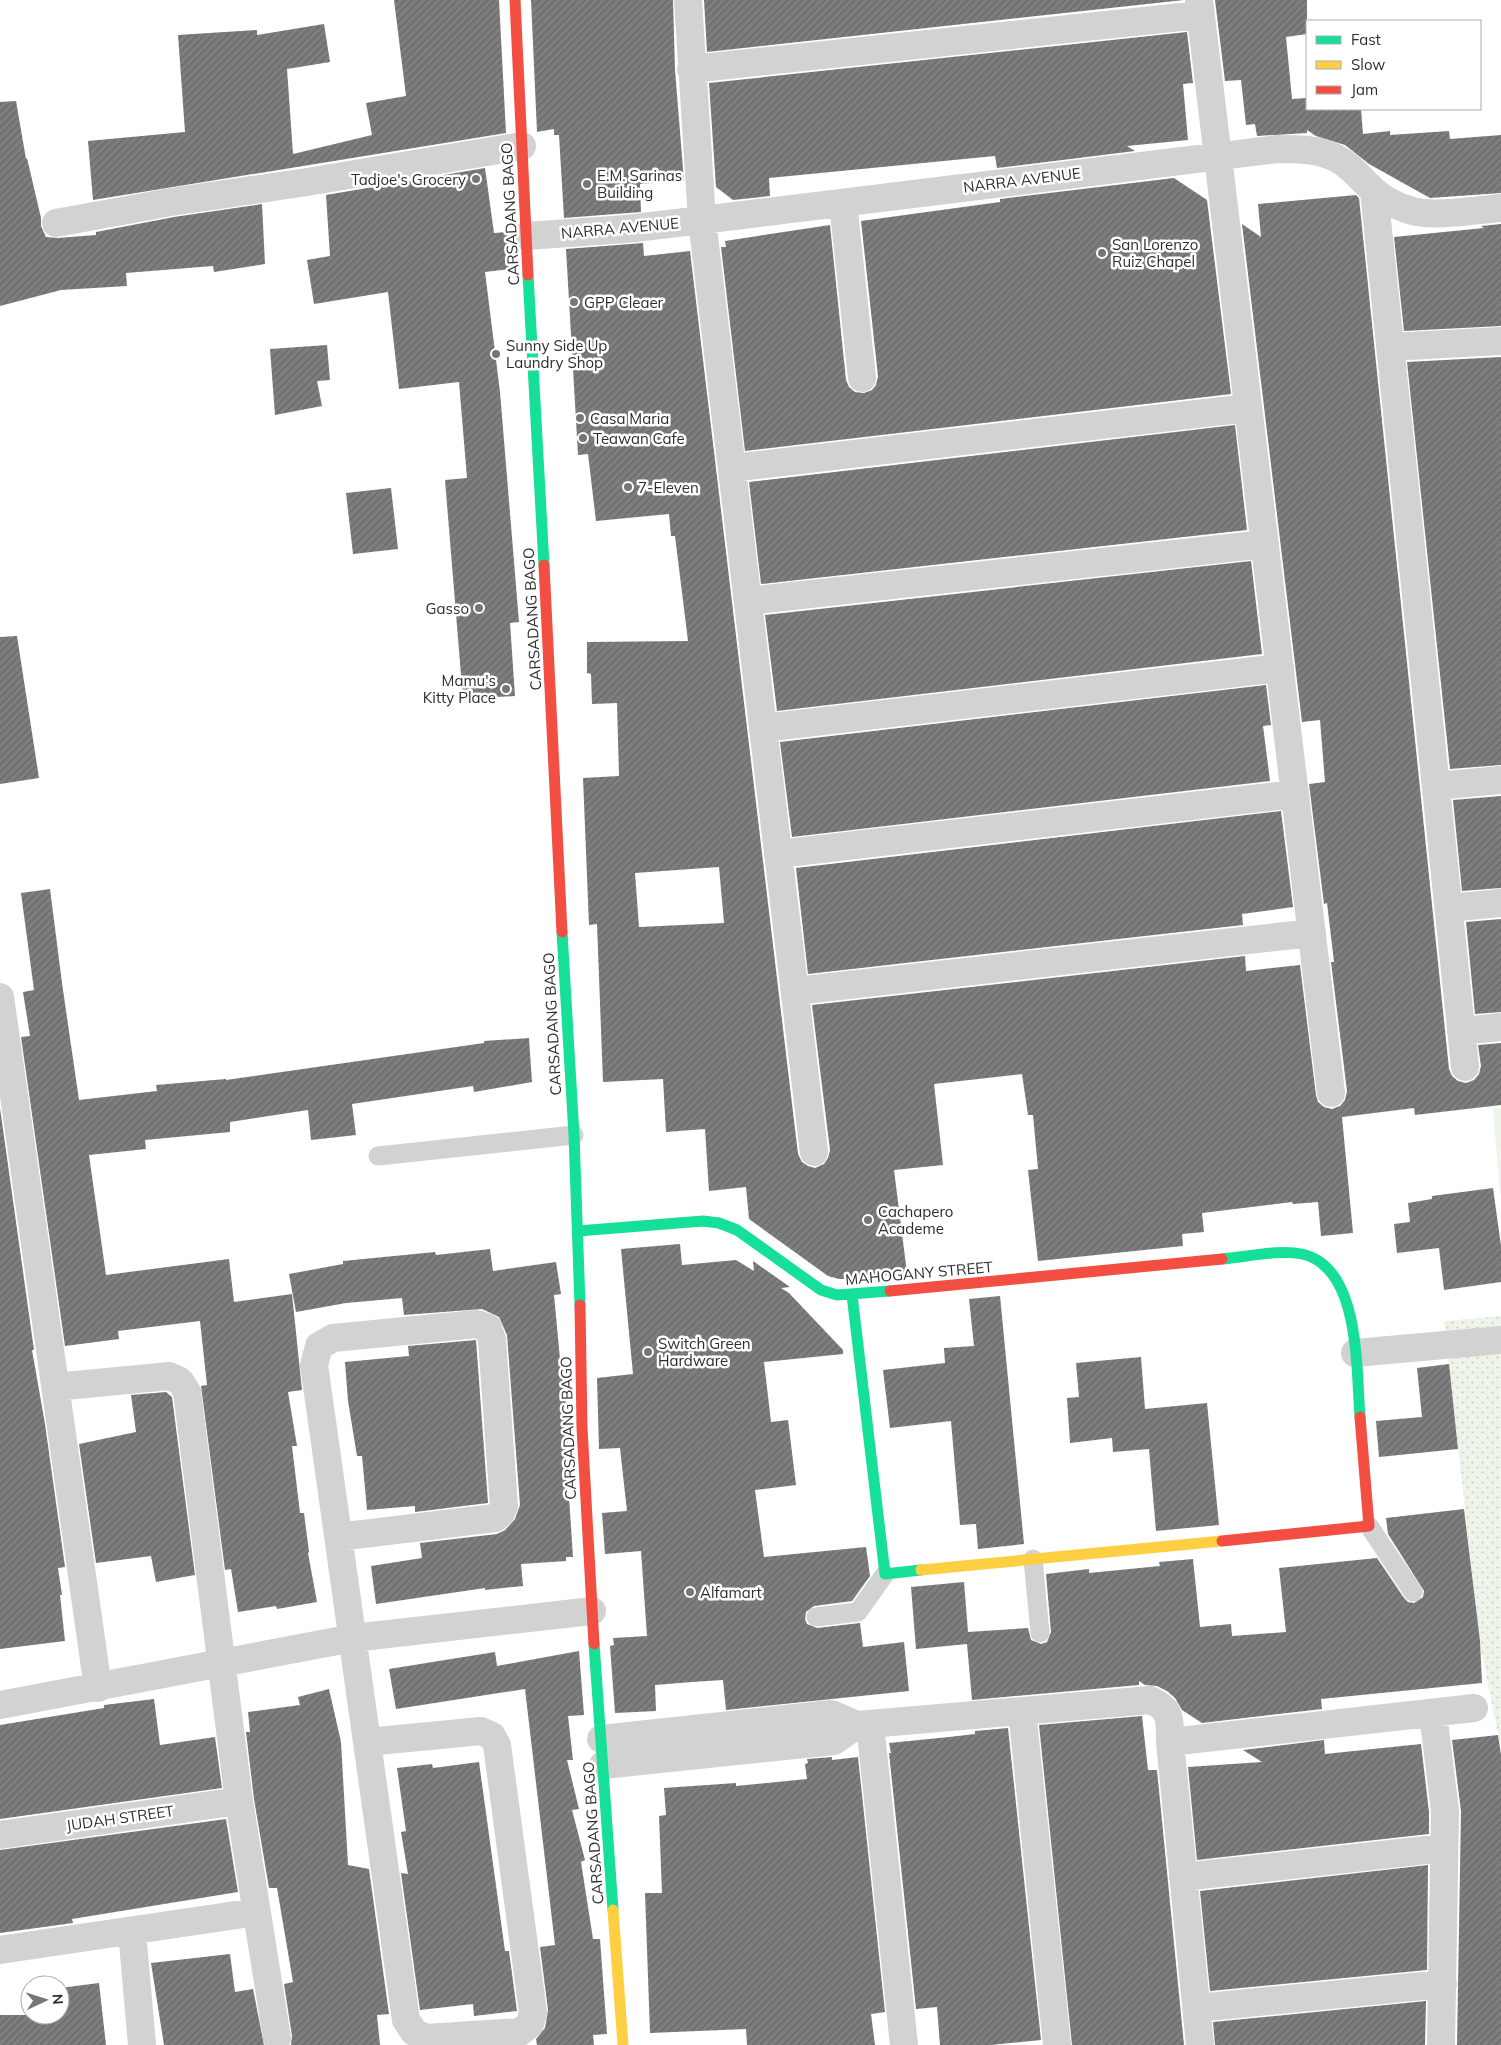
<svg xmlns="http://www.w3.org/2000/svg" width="1501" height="2045" font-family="Mulish,sans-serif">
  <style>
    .grass { fill: url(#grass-dots) }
    .forest { fill: url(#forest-firs) }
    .building { fill: url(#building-hatch); fill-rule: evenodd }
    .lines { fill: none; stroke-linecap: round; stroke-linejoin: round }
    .lane { stroke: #d2d2d2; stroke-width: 19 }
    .street { stroke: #d2d2d2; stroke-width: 28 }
    .fast { stroke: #16e098; stroke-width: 11 }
    .slow { stroke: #ffcf43; stroke-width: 11 }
    .jam { stroke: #f24e42; stroke-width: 11 }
    .poi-dot { fill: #767676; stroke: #fff; stroke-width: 2 }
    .labels { text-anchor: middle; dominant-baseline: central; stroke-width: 5; stroke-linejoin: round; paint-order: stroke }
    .poi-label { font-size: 15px; fill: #2d2d2d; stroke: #fff; text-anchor: start }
    .street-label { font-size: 15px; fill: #2d2d2d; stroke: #fff }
  </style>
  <defs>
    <pattern id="grass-dots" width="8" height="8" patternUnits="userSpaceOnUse" patternTransform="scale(1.25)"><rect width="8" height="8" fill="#eff4ea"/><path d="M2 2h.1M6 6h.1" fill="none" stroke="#cdd2c9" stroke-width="1.8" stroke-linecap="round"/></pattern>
    <pattern id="forest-firs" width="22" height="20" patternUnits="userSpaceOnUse" patternTransform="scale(1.25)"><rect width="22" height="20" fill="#eff4ea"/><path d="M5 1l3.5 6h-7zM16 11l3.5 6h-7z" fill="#cdd2c9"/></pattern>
    <pattern id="building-hatch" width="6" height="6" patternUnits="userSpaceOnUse" patternTransform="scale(1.25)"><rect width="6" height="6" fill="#7e7e7e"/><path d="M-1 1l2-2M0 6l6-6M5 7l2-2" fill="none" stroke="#686868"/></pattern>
  </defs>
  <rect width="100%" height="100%" fill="#fff"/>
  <path class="grass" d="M1501,1316v433l-21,-105 -36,-323z"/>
  <path class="forest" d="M1501,1108v86h-1l-7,-85z"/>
  <path class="building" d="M394,0h105l7,133 -413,67 -5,-59 97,-9 -7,-97 79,-5v5l67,-11 6,38 -43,7 6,85 79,-19 -6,-32 40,-7z
    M531,0h142l2,70 9,111 -44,3 1,28 -77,6 -5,-83h-5v-6l-17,3z
    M704,0h480l-477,52z
    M1215,0h92v34l-21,3 6,62 15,-1v11h54l2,25 27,-3v4l59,-4 1,8 51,-4v58l-71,5 -61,-34 -24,-19 -29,-9 -9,-6v3l-50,3 -2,-12 -9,1 -5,-45 -16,1z
    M1187,32l6,51 -10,1 5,56 -61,6 8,5 -138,17 -2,-12 -226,22 1,18 -37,4 -17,-13 -7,-104z
    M16,101l10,58 1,-1 14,60v8l5,11 12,1 38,-3v-3l78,-15 88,-13 3,60 -51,8 -1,-6 -87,7 1,13 -66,4 -61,16v-204z
    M485,168l9,65 13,-1 4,37 -26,3 15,120 19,230 -9,1 5,73 -52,3 -18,-219 22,-2 -8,-96 -60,7 -11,-97 -74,12 -7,-44 23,-4 -4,-61z
    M1174,178l33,22 24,194 -486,57 -24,-204h5l-1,-6 105,-16 16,155 3,7 6,5 9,1 8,-3 4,-5 2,-9 -17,-155 139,-19v-3z
    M1356,195l3,3 90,871 3,7 6,5 8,2 8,-3 5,-6 2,-8 -3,-21 23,-2v62l-86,10 -1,-7 -72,9 11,116 -32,3 -3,-34 -25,2 -1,-2 -90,11 2,19 -22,2 1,12 -145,15 -10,-91 10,-1 -5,-54h-5l-6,-41 -88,10 9,81 -49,5 13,103 -56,6h-12l-11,-3 -79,-57 -3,-32 -37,4 -4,-62 -39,3 -3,-53 -60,3 -6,-158 -8,1 -6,-147 36,-2 -2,-73 -25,1 -1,-30 -4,-1v-31l101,-1 -13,-105h-4l-2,-22 -73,7 -8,-67 -10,1 -12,-206 77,-6 1,13 46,-5 108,903 4,8 6,4 7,2 9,-4 4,-6 2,-8 -18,-145 433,-49 1,15 54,-6 16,130 2,7 6,5 8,2 8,-3 5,-6 2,-9 -16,-129h3l-7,-59 -3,1 -15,-120 16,-2 -5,-62 -18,2 -60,-498 19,13 -3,-33zM719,867l5,56 -85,4 -4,-54z
    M1501,224v102l-97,5 -10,-94 90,-9 -3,-2z
    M327,345l3,35 -13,1 5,25 -47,9 -5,-66z
    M1501,357v408l-51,4 -43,-407z
    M1235,425l12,105 -486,54 -12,-102z
    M391,488l7,61 -45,5 -7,-61z
    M1251,561l11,93 -485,57 -12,-96z
    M17,636l22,142 -39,6v-147z
    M1266,685l5,40 -8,1 7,55 -478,56 -12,-95z
    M1501,796v92l-39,3 -9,-91z
    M1281,811l12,96 -51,7 1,11 -435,49 -12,-106z
    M50,889l12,94 17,117 78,-9 -1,-6 70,-6v1l258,-37v-2l45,-3 3,44 -58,10 -1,-6 -121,18 4,31 -45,5 -3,-30 -78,12v10l-85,8 1,9 -57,6 17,120 123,-16 5,43 58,-8 10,96 -14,2 9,54h-5l8,67h4l5,39 -1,1 9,49 -40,7 -1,-3 -38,6 -7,-43 -6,1 -24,-184 6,-1 -7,-64 -82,10 1,8 -54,7 -44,-309 9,-1 -7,-44 11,-2 -13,-97z
    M1501,919v93l-26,2 -9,-92z
    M0,1108l34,242h-2l13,74 20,143 -7,1 4,27h-2l5,46 -65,8z
    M1493,1188l8,58v36l-57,8 -5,-42 -42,5 -3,-29 16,-2 -2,-19 24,-4v-3z
    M680,1244l2,21 54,-5 18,11 -1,-10 37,26 -9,1 8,5 54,57v4l-79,8 7,60 17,-2 8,65 -41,5 9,67 102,-10 4,29 -18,25 -38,5 -8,6 -1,7 2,5 10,4 43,-5 3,24 41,-5 5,49 -183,19 -3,-30 -31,2 -37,3 1,26 -41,2 -5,-67 4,-1 -1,-7 34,-2 -6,-85 -36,3 -3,-41 25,-2 -7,-63 -21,1 -2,-71 36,-4 -12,-125z
    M490,1249l3,22 63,-9 5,32 -7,1 6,64h4l4,93h-2l7,105h-7v4l-45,3 2,22 -38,4v-2l-109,16 -5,-38 51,-8 -2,-15 77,-9 8,-4 10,-11 5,-14 -13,-170 -8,-18 -17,-8 -78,6 -2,-17 -56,5 -50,9 -7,-38 54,-10v-3l92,-9 1,3z
    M1000,1296l24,248 -46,5 -2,-25 -16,1 -9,-104 -61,7 -7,-58 62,-7 -1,-15 30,-2 -5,-47z
    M476,1340l12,163 -73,9v-6l-48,4 -5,-54h-5l-9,-55 -3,-39 64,-6 -1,-10z
    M1141,1357l4,52 62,-6 12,122 -63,6 -7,-82 -36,3 -1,-14 -42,5 -3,-45 12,-1 -3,-34z
    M1449,1364l9,85 -79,8 -3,-36 46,-4 -5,-49z
    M166,1392l6,5 23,178 -39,7 -5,-26 -55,7 -17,-119 57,-12 -5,-37z
    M1464,1509l16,132 2,42 -161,16 1,10 -120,14 -20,-13 -7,-12 -8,-7 -10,-5 -12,-1 -6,-4v4l-167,15 -5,-56 -51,5 -5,-62 53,-5 4,50 60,-4 3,12 10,4 6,-2 4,-10 -5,-58 43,-5v4l71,-7 -1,-4 34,-3 7,68 31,-3 1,12 54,-4 -7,-64 98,-10 27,40 4,4 6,1 9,-6 1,-6 -36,-57 -2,-16z
    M579,1651l5,64 -16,1 5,44h-6l12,49 -7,1 13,50 -4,2 12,77h7l7,95 -14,1 1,10h-57l-1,-6 9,-11 3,-18 -8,-63 15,-2 -30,-256 -129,20 -7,-40 106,-17 2,14z
    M329,1689l12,53 7,123 21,4 20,145 -12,1 3,30h-89l1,-9 -8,-52 9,-2 -16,-94h-8l-15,-89 -8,-67h4l-2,-20 52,-7 -2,-8z
    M154,1699l6,46 55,-8 7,51 -222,31v-94l104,-17v-3z
    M1142,1716l6,54h9l27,275h-112l-33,-320z
    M1008,1728l33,312 -50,5h-51l-3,-38 -21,2 -27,-256h2l-2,-10 60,-6 26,-3v-3z
    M1498,1735l3,20v290h-44l4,-234 -9,-71z
    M1324,1740l1,14 96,-10 8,68v22l-232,26 -9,-93 74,-5 -19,-12z
    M832,1757v3l26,-3 27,255 -14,2 4,31h-128l-1,-16 -96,4 -5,-140h17l-3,-77 7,-1 -2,-27 72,-5v3l71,-7 -2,-15 3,-1 -1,-4z
    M479,1762l26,189h4l8,60 -43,5 -1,-12 -53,6 -19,-137 7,1 -7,-42 5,-1 -9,-63 35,-4 1,4z
    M226,1819l12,73 -166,27 1,4 -73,10v-83z
    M1428,1865l-1,105 -217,21 -10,-100z
    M230,1954l5,38 18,-3 11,56h-100l-13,-82z
    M99,1983l7,62h-106v-30h60v-27z
    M1426,2001l-1,44h-210l-2,-23z"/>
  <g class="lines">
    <path class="lane" d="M378,1156l196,-21
      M1369,1526l44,66
      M1033,1559l7,74
      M816,1617l42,-5 27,-38"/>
    <path class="street" d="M688,0l14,220 112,932
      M1199,0l132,1093
      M691,69l509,-54
      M1374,191l91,876
      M843,203l19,175
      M56,223l115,-21 136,-20 215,-36
      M526,236l100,-7 76,-9 576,-71c20,0 42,0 60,10 14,8 24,21 35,31 10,9 23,16 36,20 23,8 67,0 92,-2
      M1390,347l111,-6
      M732,468l516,-60
      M748,601l517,-57
      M763,728l517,-60
      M1436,786l65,-6
      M778,854l517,-60
      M1449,908l52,-5
      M795,991l517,-58
      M0,997l98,691
      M1461,1031l40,-4
      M1355,1353l146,-13
      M55,1387l114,-11 11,5 7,11 52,409 38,237
      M338,1537l157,-19 6,-5 3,-7 -12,-166 -4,-12 -11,-4 -144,14 -14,8 -5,19c31,218 61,436 92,655l8,12 12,6 94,-6 10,-8 3,-12 -36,-267 -5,-9 -11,-5 -114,11
      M0,1705l353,-67 239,-27
      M1022,1711l35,334
      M1433,1713l12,98 -4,234
      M870,1724l34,321
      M601,1739l230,-25 26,11
      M1170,1742l304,-34
      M603,1765l231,-24 23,-16 293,-25c23,10 19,20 20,42l30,303
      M0,1835l239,-34
      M1183,1877l261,-29
      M132,1931l10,114
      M0,1950l256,-38
      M1197,2008l246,-24"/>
    <path class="fast" d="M528,275l16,290
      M562,932l12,203 6,170
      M578,1231l125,-10 16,2 18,7 84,60 16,5 53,-4
      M1222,1259c24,-2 57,-10 80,-5 59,13 54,116 58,163
      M852,1295l33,279 36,-4
      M594,1644l19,266"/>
    <path class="slow" d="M921,1570l301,-29
      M613,1910l10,135"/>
    <path class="jam" d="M515,0l13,275
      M544,565l18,367
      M890,1291l332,-32
      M580,1305l2,123 12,216
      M1222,1541l147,-15 -9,-109"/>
  </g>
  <g class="poi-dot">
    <circle cx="476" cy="179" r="5"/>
    <circle cx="587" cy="184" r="5"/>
    <circle cx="1102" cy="253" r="5"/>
    <circle cx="574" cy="302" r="5"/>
    <circle cx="496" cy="354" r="5"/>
    <circle cx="580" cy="418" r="5"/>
    <circle cx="583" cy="438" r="5"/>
    <circle cx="628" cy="487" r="5"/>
    <circle cx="479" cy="608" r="5"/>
    <circle cx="506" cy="689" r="5"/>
    <circle cx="868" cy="1220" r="5"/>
    <circle cx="648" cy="1352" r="5"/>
    <circle cx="690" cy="1592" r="5"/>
  </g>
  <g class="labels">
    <g class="poi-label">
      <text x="597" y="175">E.M. Sarinas<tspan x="597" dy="17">Building</tspan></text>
      <text x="466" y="179" text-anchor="end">Tadjoe's Grocery</text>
      <text x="1112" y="244">San Lorenzo<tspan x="1112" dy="17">Ruiz Chapel</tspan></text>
      <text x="584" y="302">GPP Cleaer</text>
      <text x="506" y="345">Sunny Side Up<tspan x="506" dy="17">Laundry Shop</tspan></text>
      <text x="590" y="418">Casa Maria</text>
      <text x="593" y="438">Teawan Cafe</text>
      <text x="638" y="487">7-Eleven</text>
      <text x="469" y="608" text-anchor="end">Gasso</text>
      <text x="496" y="680" text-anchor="end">Mamu's<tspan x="496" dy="17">Kitty Place</tspan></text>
      <text x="878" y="1211">Cachapero<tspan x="878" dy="17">Academe</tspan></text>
      <text x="658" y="1343">Switch Green<tspan x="658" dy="17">Hardware</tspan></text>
      <text x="700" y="1592">Alfamart</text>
    </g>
    <g class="street-label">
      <text transform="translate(1022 180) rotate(-7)">NARRA AVENUE</text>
      <text transform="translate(510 214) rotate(-93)">CARSADANG BAGO</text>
      <text transform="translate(620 228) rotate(-5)">NARRA AVENUE</text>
      <text transform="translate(532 619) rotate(-93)">CARSADANG BAGO</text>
      <text transform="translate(552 1024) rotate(-93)">CARSADANG BAGO</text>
      <text transform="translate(919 1273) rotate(-5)">MAHOGANY STREET</text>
      <text transform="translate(568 1428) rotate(-92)">CARSADANG BAGO</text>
      <text transform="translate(120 1818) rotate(-8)">JUDAH STREET</text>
      <text transform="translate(593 1833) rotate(-94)">CARSADANG BAGO</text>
    </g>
  </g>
  <rect x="1306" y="20" width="175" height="90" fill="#ffffff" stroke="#ababab"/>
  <rect x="1316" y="36" width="25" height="8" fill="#16e098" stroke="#ababab"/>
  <text x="1351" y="45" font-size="15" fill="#2d2d2d">Fast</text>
  <rect x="1316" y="61" width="25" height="8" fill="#ffcf43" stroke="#ababab"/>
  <text x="1351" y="70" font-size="15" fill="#2d2d2d">Slow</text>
  <rect x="1316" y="86" width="25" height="8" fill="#f24e42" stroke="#ababab"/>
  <text x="1351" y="95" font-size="15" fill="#2d2d2d">Jam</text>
  <g transform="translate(45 2000) rotate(86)"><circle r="24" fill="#ffffff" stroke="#ababab"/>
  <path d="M0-4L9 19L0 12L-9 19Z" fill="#767676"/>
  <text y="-8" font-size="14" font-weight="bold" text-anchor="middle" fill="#2d2d2d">N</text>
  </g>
</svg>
